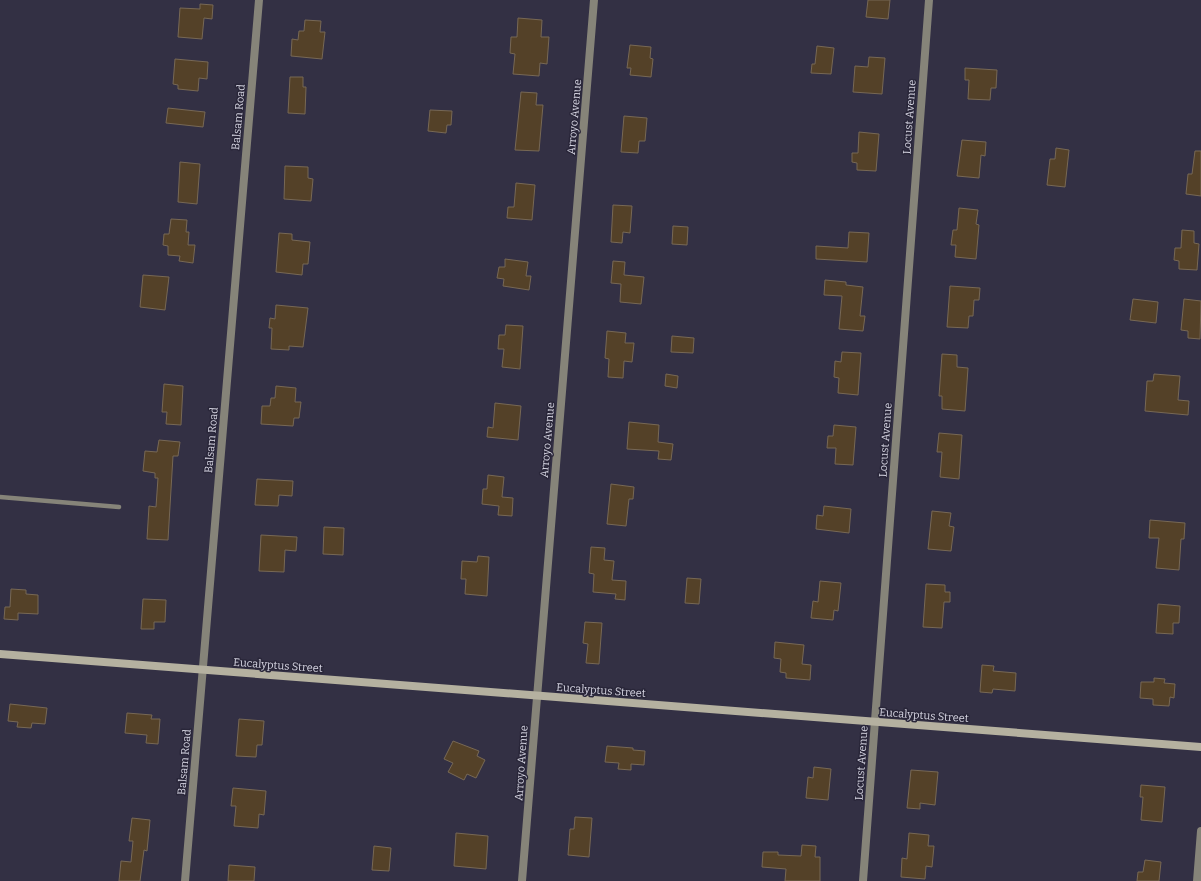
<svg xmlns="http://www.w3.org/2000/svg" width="1201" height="881" viewBox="0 0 1201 881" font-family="Bitter,serif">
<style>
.building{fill:#544128;stroke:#776855}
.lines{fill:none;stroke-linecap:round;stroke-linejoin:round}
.service{stroke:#868479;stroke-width:4.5}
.minor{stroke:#868479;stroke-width:8}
.secondary{stroke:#b5b1a0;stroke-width:8}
.labels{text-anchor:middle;stroke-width:3;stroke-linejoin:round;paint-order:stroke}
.street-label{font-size:11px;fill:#d6d5e2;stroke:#292639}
</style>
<rect width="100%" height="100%" fill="#333044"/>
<path class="building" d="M868,0H890L888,19L866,17Z
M200,4L213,5L212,19L204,18L202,39L178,37L180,8L200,9Z
M518,18L542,20L541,37H549L547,64L540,63L539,76L513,74L515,54L510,53L511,37H517Z
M305,20L321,21L320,32H325L322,59L291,56L292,39L298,40L299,31H304Z
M630,45L651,47L650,58L653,59L651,77L630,75L631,68H627Z
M817,46L834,48L831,74L811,73L812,64H815Z
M869,57L885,58L882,94L853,92L855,66L868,67Z
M175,59L208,62L207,79L199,78L198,91L178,89V85L173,84Z
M965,68L997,70L996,88H991L990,100L968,99L969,80H965Z
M290,77H303V87H306L305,114L288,113Z
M521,92L537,93L536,105H543L539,151L515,150Z
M168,108L205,112L203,127L166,123Z
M430,110L452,111L451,125H447L446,133L428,131Z
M624,116L647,118L645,141H639L638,153L621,152Z
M859,132L879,134L876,171L857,170V163L852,162V153H858Z
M962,140L986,142L985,156L981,155L979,178L957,176Z
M1056,148L1069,150L1065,187L1047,185L1050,159H1055Z
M1195,151H1201V196L1186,194L1188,174H1192Z
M180,162L200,164L197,204L178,202Z
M285,166L308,167V178L313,179L311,201L284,199Z
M516,183L535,185L532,220L507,218L508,207H514Z
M613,205L632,206L630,233L623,232L622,243L611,242Z
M959,208L978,210L976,224L979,225L976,259L955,257L956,245H951L953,230H957Z
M171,219L187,220L186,232H189L188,245H195L193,263L179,261L180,256L168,255V246L163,245L164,234H169Z
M673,226L688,227L687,245L672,244Z
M1182,230L1194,231V243L1199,244L1197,270L1179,269V261L1174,260L1175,248H1181Z
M849,232L869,233L867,262L816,259V246L848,248Z
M279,233L292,234V240L310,242L308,264H303L302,275L276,272Z
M505,259L528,262L526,276H531L529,290L503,286L504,279L497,278L499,267H505Z
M613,261L625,262L624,275L644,277L641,304L620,302L621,284L611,283Z
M143,275L169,277L165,310L140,307Z
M825,280L846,282V285L863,287L860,316H865L863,331L839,329L842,296L824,295Z
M950,286L980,288L979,300H974L973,316H969L968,328L947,327Z
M1133,299L1158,302L1156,323L1130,320Z
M1184,299L1201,301L1200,339L1188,338V331L1181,330Z
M276,305L308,308L303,347L289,346V350L271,349L272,328H269L270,318L275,319Z
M506,325L523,326L520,369L502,367L504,349H498L499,335H505Z
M607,331L626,333L625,343H634L632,362L624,361L623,378L608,377L609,359L605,358Z
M672,336L694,338L693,353L671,352Z
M842,352L861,353L858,395L838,393L839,378L834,377L835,361L841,362Z
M942,354L957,355V367L968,368L965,411L942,409V396H939Z
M666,374L678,376L677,388L665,386Z
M1154,374L1180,376L1178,400L1189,401L1188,415L1145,411L1147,381H1153Z
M164,384L183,386L181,425L166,424L167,412H162Z
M276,386L296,388L295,402H301L299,418H294L293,426L261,424L262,406H270L271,398H275Z
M495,403L521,406L518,440L487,437L488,427L493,428Z
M629,422L659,425L658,442L673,444L671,460L658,459L659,451L627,449Z
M834,425L856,427L853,465L835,464L836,448H827L828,436H833Z
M939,433L962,435L959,479L940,477L942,452H937Z
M159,440L180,442L178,456H173L168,540L147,539L149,506L156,507L158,478H155V473L143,471L145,451L157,452Z
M488,475L504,477L502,497L513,498L512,516L498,515L499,506L482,504L483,489H487Z
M257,479L293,481L292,496L279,495L278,506L255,505Z
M611,484L634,487L633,499H629L626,526L607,524Z
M824,506L851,509L849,533L816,529L817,515L823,516Z
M932,511L951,513L949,526L954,527L951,551L928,549Z
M1150,520L1185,523L1184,539H1181L1179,570L1156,568L1159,538H1149Z
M324,527L344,528L343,555L323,554Z
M261,535L297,537L296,551L285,550L284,572L259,571Z
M591,547L605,548L604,560L614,561L612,580L626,581L625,600L615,599L616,594L593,592L594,574L589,573Z
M478,556L489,557L487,596L465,594L466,579H461L462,561L477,562Z
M687,578L701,579L699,604L685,603Z
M820,581L841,583L838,611L834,610L833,620L811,618L813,601L818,602Z
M926,584L945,585V592H950V602H944L942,628L923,627Z
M11,589L26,590V594L38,595V614L18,613V620L4,619L5,607H10Z
M143,599L166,600L165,622H154V629H141Z
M1158,604L1180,606L1179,623H1173V634L1156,633Z
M585,622L602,623L599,664L586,663L588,644L583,643Z
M775,642L804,645L802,664L811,665L810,680L786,678V673L780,672L781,659L774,658Z
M982,665L994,666L993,671L1016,673L1015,691L993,689L992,693L980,692Z
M1154,678L1165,679L1164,683L1175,684L1174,698L1170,697L1169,706L1153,705V699L1140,698L1141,682H1154Z
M10,704L47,708L45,724L32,723L31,728L17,727L18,722L8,721Z
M127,713L152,715L151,719H160L158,744L146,743L147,735L125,733Z
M239,719L264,721L262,745H257L256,757L236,756Z
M453,741L479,751L477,756L485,760L476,778L467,774L464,780L448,772L453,763L444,759Z
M607,746L633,748V750L645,751L644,765L631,764V770L618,769L619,763L605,762Z
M814,767L831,769L828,800L806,798L808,777L813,778Z
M911,770L938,772L935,805L920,803V809L907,808Z
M1141,785L1165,787L1162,822L1141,820L1143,797H1140Z
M233,788L266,791L264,815L259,814L258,828L234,826L236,806H231Z
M575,817L592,818L589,857L568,855L570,829H574Z
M132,818L150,820L147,851L144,850L140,881H119L121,861L131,862L133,841H129Z
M456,833L488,836L486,869L454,866Z
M909,833L929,835L928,846H934L932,867L926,866L925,879L901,877L902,858L907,859Z
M802,845L816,846L815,857H820V881H785L786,869L762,867L763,852H778V855L801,856Z
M374,846L391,848L389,871L372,870Z
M1145,860L1161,862L1159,881H1137L1138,872H1143Z
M229,865L255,867L254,881H228Z"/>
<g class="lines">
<path class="service" d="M0,497L119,507"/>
<path class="minor" d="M185,881L259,0
M522,881L594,0
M863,881L929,0
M1197,881L1201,831"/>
<path class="secondary" d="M0,654L1201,747"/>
</g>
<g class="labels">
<g class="street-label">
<text transform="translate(238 117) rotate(-85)" y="4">Balsam Road</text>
<text transform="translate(574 117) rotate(-85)" y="4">Arroyo Avenue</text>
<text transform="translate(909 117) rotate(-86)" y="4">Locust Avenue</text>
<text transform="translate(211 440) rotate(-85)" y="4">Balsam Road</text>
<text transform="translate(547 440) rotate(-85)" y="4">Arroyo Avenue</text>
<text transform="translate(885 440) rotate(-86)" y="4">Locust Avenue</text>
<text transform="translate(278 665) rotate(4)" y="4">Eucalyptus Street</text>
<text transform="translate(601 690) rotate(4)" y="4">Eucalyptus Street</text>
<text transform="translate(924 715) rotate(4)" y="4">Eucalyptus Street</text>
<text transform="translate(184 762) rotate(-85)" y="4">Balsam Road</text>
<text transform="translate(521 763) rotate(-86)" y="4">Arroyo Avenue</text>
<text transform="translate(861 763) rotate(-86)" y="4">Locust Avenue</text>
</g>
</g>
</svg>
